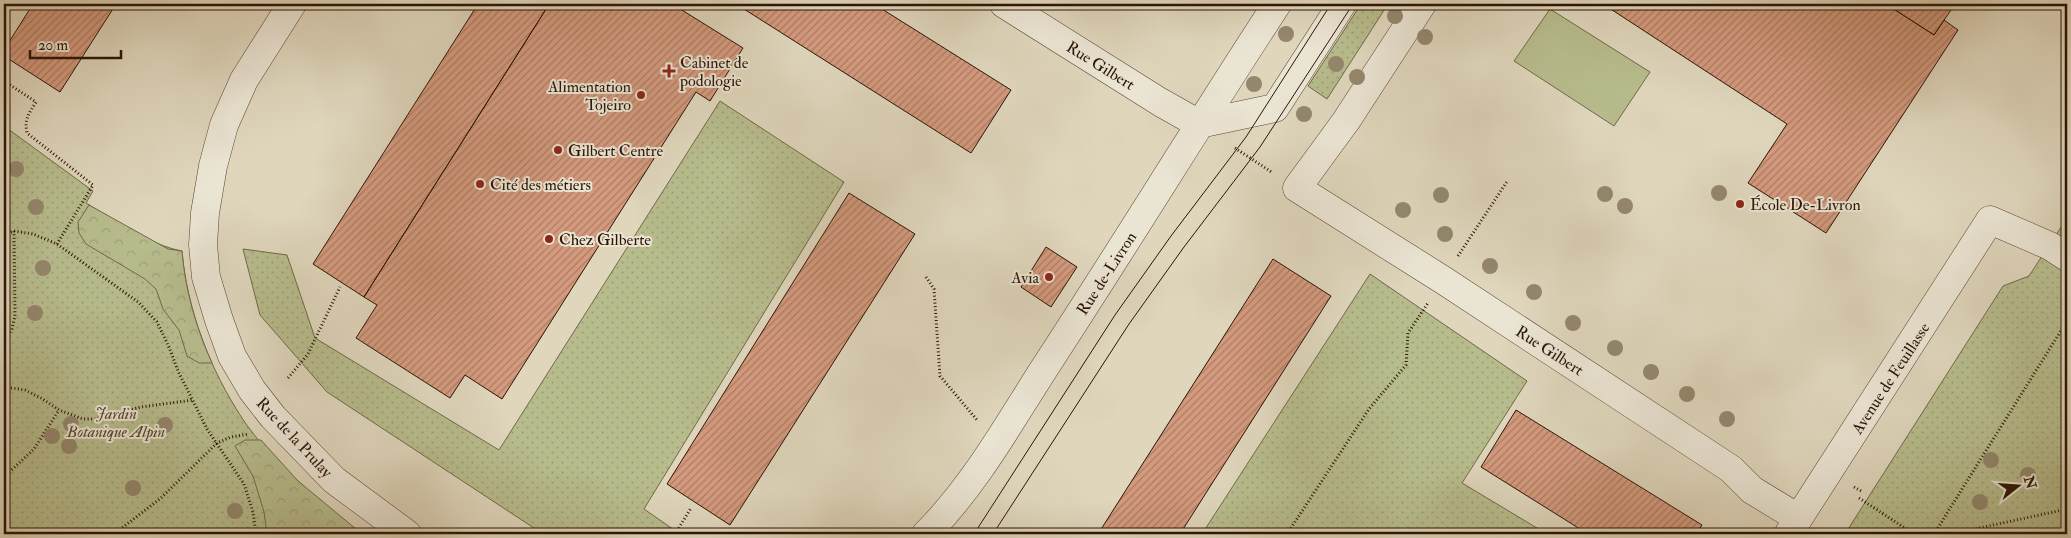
<svg xmlns="http://www.w3.org/2000/svg" width="2071" height="538" viewBox="0 0 2071 538" font-family="'IM FELL Double Pica',serif">
<style>
.green{fill:url(#green-dots);stroke:#726848}
.forest{fill:url(#forest-crowns);stroke:#726848}
.pitch{fill:#b7bc8d;stroke:#726848}
.building{fill:url(#building-hatch);stroke:#2c1404}
.lines{fill:none;stroke-linecap:round;stroke-linejoin:round}
.minor-casing{stroke:#594432;stroke-width:29}
.path{stroke:#2c1404;stroke-width:3;stroke-dasharray:1 2.5;stroke-linecap:butt}
.minor{stroke:#eae4d3;stroke-width:28}
.tram{stroke:#2c1404;stroke-width:1}
.tree{fill:#94876d}
.poi-dot{fill:#8f2418;stroke:#eae4d3;stroke-width:2}
.labels{text-anchor:middle;stroke-width:4;stroke-linejoin:round;paint-order:stroke}
.poi-label{font-size:16px;fill:#2c1404;stroke:#eae4d3;text-anchor:start}
.street-label{font-size:16px;fill:#2c1404;stroke:#eae4d3}
.park-label{font-size:16px;font-style:italic;fill:#56462d;stroke:#eae4d3}
</style>
<defs>
<pattern id="green-dots" width="8" height="8" patternUnits="userSpaceOnUse" patternTransform="scale(1.25)"><rect width="8" height="8" fill="#b7bc8d"/><path d="M2 2h.1M6 6h.1" fill="none" stroke="#9ea178" stroke-width="1.8" stroke-linecap="round"/></pattern>
<pattern id="forest-crowns" width="20" height="18" patternUnits="userSpaceOnUse" patternTransform="scale(1.25)"><rect width="20" height="18" fill="#b7bc8d"/><path d="M2 6a3 3 0 1 1 6 0M12 15a3 3 0 1 1 6 0" fill="none" stroke="#9ea178"/></pattern>
<pattern id="building-hatch" width="6" height="6" patternUnits="userSpaceOnUse" patternTransform="scale(1.25)"><rect width="6" height="6" fill="#d49a7e"/><path d="M-1 1l2-2M0 6l6-6M5 7l2-2" fill="none" stroke="#ac7c65"/></pattern>
</defs>
<rect width="100%" height="100%" fill="#dfd6bc"/>
<filter id="stains"><feTurbulence type="fractalNoise" baseFrequency=".004" numOctaves="4"/><feColorMatrix values="0 0 0 0 .2 0 0 0 0 .09 0 0 0 0 .02 0 0 0 .5 -.17"/></filter>
<radialGradient id="worn" r=".72"><stop offset=".6" stop-color="#630" stop-opacity="0"/><stop offset="1" stop-color="#630" stop-opacity=".3"/></radialGradient>
<path class="green" d="M1361,4H1388L1327,99L1308,86Z
M720,101L844,182L644,509L680,534H547L537,530L327,392L260,315L243,249L287,255L315,338L499,450Z
M4,126L93,191L86,203C114,220 150,245 182,251C187,310 210,369 242,418C271,462 321,502 362,534H4Z
M2067,218V534H1845L2003,286L2029,276Z
M1370,274L1527,381L1462,483L1547,534H1202Z"/>
<path class="forest" d="M89,205L168,249L182,251C185,289 196,328 212,363H199L187,356L179,330L163,309L156,289L145,279L86,244L79,233L78,222Z
M245,440H261L298,481L362,534H267L264,512L253,476L235,446Z"/>
<path class="pitch" d="M1550,9L1650,72L1614,126L1514,61Z"/>
<path class="building" d="M33,4H116L60,92L4,56V50Z
M478,4H544L548,6L364,297L313,264Z
M544,4H679L677,7L743,48L710,101L696,92L502,399L465,375L450,398L356,338L377,305L364,297L548,6Z
M736,4H874L1011,90L971,153Z
M1603,4H1886L1934,35L1944,20L1958,30L1826,233L1748,183L1787,124Z
M1886,4H1955L1934,35Z
M849,193L915,234L730,525L667,484Z
M1046,247L1077,267L1051,307L1021,287Z
M1273,259L1331,296L1180,534H1098Z
M1516,410L1702,525L1696,534H1588L1481,467Z"/>
<g class="lines">
<defs>
<path id="minor" d="M292,4L244,80L224,125L213,166L205,213L203,245L206,277L219,320L232,356L252,390L273,417L334,480L407,534
M1004,4L1160,102L1199,124
M1422,4L1346,121L1297,188L1443,280L1731,469L1752,490L1798,518
M1199,124L1275,108L1342,4
M1789,533L1990,220L2050,246L2067,257
M926,534C976,484 1010,421 1049,361C1126,243 1200,122 1277,4"/>
</defs>
<use href="#minor" class="minor-casing"/>
<path class="path" d="M4,81L36,102C29,113 24,120 27,133L93,185L57,244
M1235,148L1273,173
M4,234L14,231L33,234L57,244L138,302L157,322L169,347L178,371L207,429L244,484L253,512L256,534
M1458,256L1508,180
M926,277L934,289L940,376L977,420
M4,341L12,329L15,316L14,231
M288,378L308,354L340,287
M4,387L25,390L41,398L59,410L83,419H95L141,407L193,400
M4,477L34,449L59,410
M1854,487L1863,492
M1859,498L1914,534
M114,534L161,498L217,443L231,437L249,434
M675,534L691,508
M1287,534L1369,409L1406,365L1408,333L1428,303
M1934,534L2067,321
M1952,534L2067,509"/>
<use href="#minor" class="minor"/>
<path class="tram" d="M974,534L1115,315L1171,236L1246,137L1331,4
M993,534L1129,324L1184,247L1260,147L1353,4"/>
</g>
<g class="tree">
<circle cx="1395" cy="16" r="8"/>
<circle cx="1286" cy="34" r="8"/>
<circle cx="1425" cy="37" r="8"/>
<circle cx="1336" cy="64" r="8"/>
<circle cx="1357" cy="77" r="8"/>
<circle cx="1254" cy="84" r="8"/>
<circle cx="1304" cy="114" r="8"/>
<circle cx="16" cy="169" r="8"/>
<circle cx="1719" cy="193" r="8"/>
<circle cx="1605" cy="194" r="8"/>
<circle cx="1441" cy="195" r="8"/>
<circle cx="1625" cy="206" r="8"/>
<circle cx="36" cy="207" r="8"/>
<circle cx="1403" cy="210" r="8"/>
<circle cx="1445" cy="234" r="8"/>
<circle cx="1490" cy="266" r="8"/>
<circle cx="43" cy="268" r="8"/>
<circle cx="1534" cy="292" r="8"/>
<circle cx="35" cy="313" r="8"/>
<circle cx="1573" cy="323" r="8"/>
<circle cx="1615" cy="348" r="8"/>
<circle cx="1651" cy="372" r="8"/>
<circle cx="1687" cy="394" r="8"/>
<circle cx="1727" cy="419" r="8"/>
<circle cx="71" cy="424" r="8"/>
<circle cx="165" cy="425" r="8"/>
<circle cx="52" cy="436" r="8"/>
<circle cx="69" cy="446" r="8"/>
<circle cx="1991" cy="460" r="8"/>
<circle cx="2028" cy="475" r="8"/>
<circle cx="133" cy="488" r="8"/>
<circle cx="1980" cy="502" r="8"/>
<circle cx="235" cy="511" r="8"/>
</g>
<g class="poi-dot">
<path d="M666.5 63.5h5v5h5v5h-5v5h-5v-5h-5v-5h5z"/>
<circle cx="641" cy="95" r="5"/>
<circle cx="558" cy="150" r="5"/>
<circle cx="480" cy="184" r="5"/>
<circle cx="1740" cy="204" r="5"/>
<circle cx="549" cy="239" r="5"/>
<circle cx="1049" cy="277" r="5"/>
</g>
<g class="labels">
<g class="poi-label">
<text x="680" y="68">Cabinet de<tspan x="680" dy="18">podologie</tspan></text>
<text x="631" y="92" text-anchor="end">Alimentation<tspan x="631" dy="18">Tojeiro</tspan></text>
<text x="568" y="156">Gilbert Centre</text>
<text x="490" y="190">Cité des métiers</text>
<text x="1750" y="210">École De-Livron</text>
<text x="559" y="245">Chez Gilberte</text>
<text x="1039" y="283" text-anchor="end">Avia</text>
</g>
<g class="street-label">
<text transform="translate(1101 65) rotate(32)" y="6">Rue Gilbert</text>
<text transform="translate(1106 273) rotate(-57)" y="6">Rue de-Livron</text>
<text transform="translate(1550 350) rotate(33)" y="6">Rue Gilbert</text>
<text transform="translate(1890 378) rotate(-57)" y="6">Avenue de Feuillasse</text>
<text transform="translate(295 437) rotate(47)" y="6">Rue de la Prulay</text>
</g>
<g class="park-label">
<text x="116" y="419">Jardin<tspan x="116" dy="18">Botanique Alpin</tspan></text>
</g>
</g>
<rect width="2071" height="538" fill="none" stroke="#dfd6bc" stroke-width="20"/>
<rect x="5" y="5" width="2061" height="528" fill="none" stroke="#2c1404" stroke-width="2.5"/>
<rect x="10" y="10" width="2051" height="518" fill="none" stroke="#2c1404"/>
<g transform="translate(2018 486) rotate(73)" stroke="#eae4d3" stroke-width="4" paint-order="stroke">
<path d="M0-4L9 19L0 12L-9 19Z" fill="#2c1404"/>
<text y="-8" font-size="14" font-weight="bold" text-anchor="middle" fill="#2c1404">N</text>
</g>
<path d="M30 50v8h91v-8" fill="none" stroke="#2c1404" stroke-width="2.5"/>
<text x="38" y="50" font-size="15" fill="#2c1404" stroke="#eae4d3" stroke-width="4" paint-order="stroke">20 m</text>
<rect width="100%" height="100%" filter="url(#stains)"/>
<rect width="100%" height="100%" fill="url(#worn)"/>
</svg>
